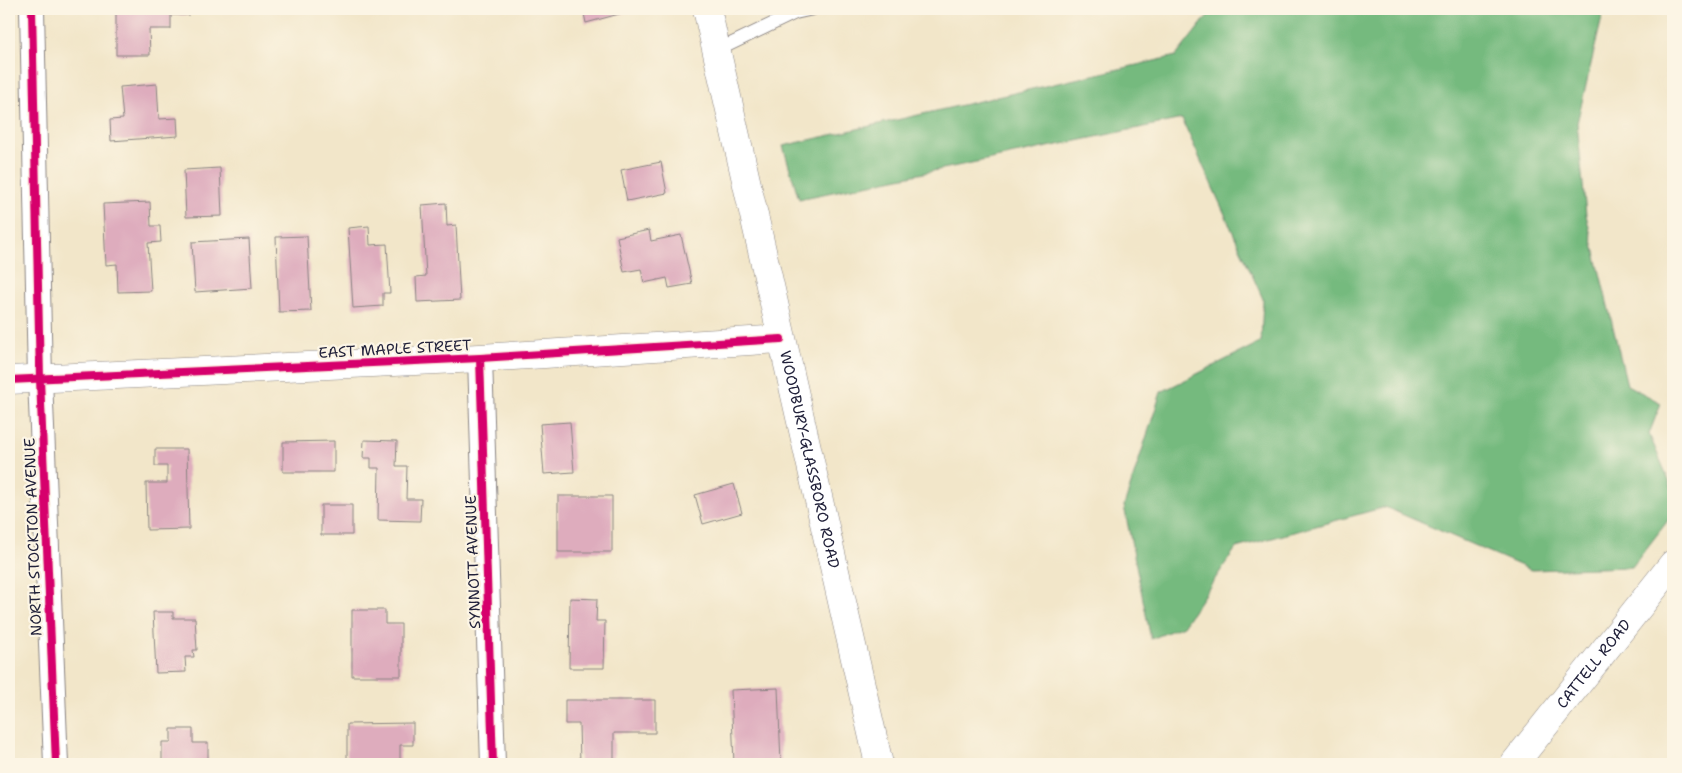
<svg xmlns="http://www.w3.org/2000/svg" width="1682" height="773" viewBox="0 0 1682 773" font-family="'Shantell Sans',sans-serif">
<style>
.forest{fill:#74ba7e;stroke:#4b6e5c}
.building{fill:#deacbd}
.lines{fill:none;stroke-linecap:round;stroke-linejoin:round}
.service-casing{stroke:#8a8482;stroke-width:14}
.minor-casing{stroke:#8a8482;stroke-width:26}
.tertiary-casing{stroke:#8a8482;stroke-width:29}
.primary-casing{stroke:#8a8482;stroke-width:29}
.service{stroke:#fff;stroke-width:12}
.minor{stroke:#fff;stroke-width:24}
.tertiary{stroke:#fff;stroke-width:28}
.primary{stroke:#fff;stroke-width:28}
.cycleway-casing{stroke:#fcf5e5;stroke-width:11}
.cycleway{stroke:#d6006c;stroke-width:8}
.labels{text-anchor:middle;stroke-width:4.5;stroke-linejoin:round;paint-order:stroke}
.street-label{font-size:15px;fill:#22223b;stroke:#fcf5e5}
</style>
<rect width="100%" height="100%" fill="#fcf5e5"/>
<filter id="ink" filterUnits="userSpaceOnUse"><feTurbulence type="fractalNoise" baseFrequency=".02" numOctaves="2"/><feDisplacementMap in="SourceGraphic" scale="10" xChannelSelector="R" yChannelSelector="G"/><feConvolveMatrix kernelMatrix="1 2 1 2 8 2 1 2 1" color-interpolation-filters="sRGB"/></filter>
<filter id="wash" filterUnits="userSpaceOnUse"><feTurbulence type="fractalNoise" baseFrequency=".0096" numOctaves="4" result="noise"/><feDisplacementMap in="SourceGraphic" scale="20" xChannelSelector="R" yChannelSelector="G"/><feGaussianBlur stdDeviation="1.12" result="paint"/><feColorMatrix in="noise" values="0 0 0 0 0 0 0 0 0 0 0 0 0 0 0 0 0 1.4 0 .05"/><feComposite in="paint" operator="in"/></filter>
<g filter="url(#wash)">
<rect width="100%" height="100%" fill="#f2e6c9"/>
<path class="forest" d="M1213,9H1604L1577,123L1586,215L1627,385L1661,403L1649,434L1673,490V514L1632,567L1531,570L1385,507L1236,548L1183,626L1151,639L1124,506L1161,392L1261,342L1263,299L1182,119L799,199L783,146L1176,56Z"/>
<g id="blocks">
<path class="building" d="M116,9H189V15H171V29H149L150,55H116Z
M583,9H629L630,11L586,23Z
M157,84L159,119L177,118L178,136L111,141L110,120L123,119L120,87Z
M661,162L667,193L627,201L621,170Z
M220,168L222,216L186,217L184,170Z
M150,202L151,226H160L161,242L148,243L151,291L118,292L117,264L106,265L103,204Z
M446,203L447,226L456,225L460,300L417,302L416,277L426,276L422,205Z
M369,226L370,245L387,244L390,293H383V306L353,308L348,228Z
M649,230L651,241L681,235L692,284L669,288L667,278L644,283L641,269L624,272L617,237Z
M307,236L311,311L279,312L276,237Z
M249,239L252,288L195,292L192,242Z
M570,422L574,472L544,474L540,424Z
M364,440L397,441L396,466H407L406,499H421L420,521L378,520L379,468H371V458H363Z
M334,441V472H283V442Z
M155,449H187L189,529L147,530L146,483H167V466H155Z
M734,484L742,513L703,524L695,495Z
M558,496H612V552H558Z
M321,505H352V535H321Z
M570,598L597,599L596,621H605L604,668H569Z
M352,610H385V624H401V676H352Z
M153,612H173V618H195L197,650H193L194,657H185L186,672L156,673Z
M778,688L781,764H734L731,690Z
M565,700H655V733H614V764H580L579,724H565Z
M413,723V745H400V764H369V761H347V724Z
M171,729H193V743H208V764H162V742H171Z"/>
</g>
</g>
<g filter="url(#ink)">
<use href="#blocks" fill-opacity="0" stroke="#8a8482" stroke-width="1"/>
<g class="lines">
<defs>
<path id="service" d="M718,50L795,13L813,9"/>
<path id="minor" d="M32,9L40,379L56,764
M480,358L493,764"/>
<g id="tertiary">
<path d="M9,380L480,358L781,339"/>
<path id="s1" d="M1514,764L1673,564"/>
</g>
<g id="primary">
<path id="s2" d="M707,9L879,764"/>
</g>
</defs>
<use href="#service" class="service-casing"/>
<use href="#minor" class="minor-casing"/>
<use href="#tertiary" class="tertiary-casing"/>
<use href="#primary" class="primary-casing"/>
<use href="#service" class="service"/>
<use href="#minor" class="minor"/>
<use href="#tertiary" class="tertiary"/>
<use href="#primary" class="primary"/>
<defs>
<path id="cycleway" d="M32,9L40,379L56,764
M480,358L493,764
M9,380L480,358L781,339"/>
</defs>
<use href="#cycleway" class="cycleway-casing"/>
<use href="#cycleway" class="cycleway"/>
</g>
</g>
<g class="labels">
<g class="street-label">
<text transform="translate(395 349) rotate(-3)" y="5">EAST MAPLE STREET</text>
<text dy="5" stroke="none"><textPath href="#s2" startOffset="462">WOODBURY-GLASSBORO ROAD</textPath></text>
<text transform="translate(33 537) rotate(-92)" y="5">NORTH STOCKTON AVENUE</text>
<text transform="translate(473 562) rotate(-92)" y="5">SYNNOTT AVENUE</text>
<text dy="5" stroke="none"><textPath href="#s1" startOffset="128">CATTELL ROAD</textPath></text>
</g>
</g>
<rect width="1682" height="773" fill="none" stroke="#fcf5e5" stroke-width="30"/>
</svg>
